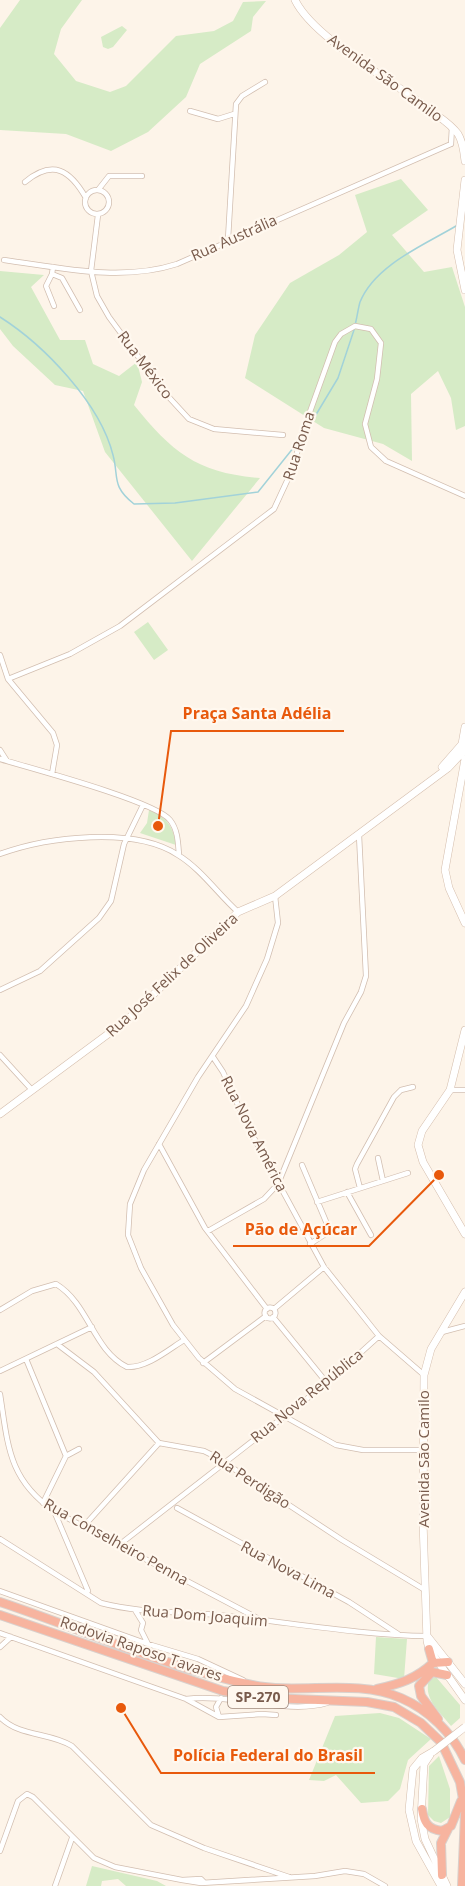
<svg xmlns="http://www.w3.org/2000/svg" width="465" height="1886" viewBox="0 0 465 1886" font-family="'Open Sans',sans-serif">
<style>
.green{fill:#d6ebc6}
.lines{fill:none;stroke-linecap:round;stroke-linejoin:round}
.stream{stroke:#a2d2d9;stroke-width:1.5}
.street-casing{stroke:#d2beb0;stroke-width:6}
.secondary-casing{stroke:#d5bead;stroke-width:8}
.highway-casing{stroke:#d9d1cd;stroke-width:10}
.street{stroke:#fff;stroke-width:4.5}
.secondary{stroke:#fff;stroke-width:7}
.highway{stroke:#f7b49f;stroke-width:8}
.secondary-bridge-casing{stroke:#d5bead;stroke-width:8;stroke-linecap:butt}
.secondary-bridge{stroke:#fff;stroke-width:7}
.labels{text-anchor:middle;stroke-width:4.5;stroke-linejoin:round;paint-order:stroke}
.shield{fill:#fff8ef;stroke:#a0897c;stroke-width:1.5}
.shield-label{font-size:14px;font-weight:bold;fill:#785a4b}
.street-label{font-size:15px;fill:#785a4b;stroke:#fff8ef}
.leader{fill:none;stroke:#e8590c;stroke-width:2}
.callout-dot{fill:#e8590c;stroke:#fff8ef;stroke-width:2}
.callout-label{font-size:16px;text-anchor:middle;font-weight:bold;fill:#e8590c;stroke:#fff8ef;stroke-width:4.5;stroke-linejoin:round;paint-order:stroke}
</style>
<rect width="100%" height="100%" fill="#fdf4e9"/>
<path class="green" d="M20,0H82L61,29L54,54L76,81L110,92L126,86L176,36L214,31L233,21L243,2L266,1L253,17L251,31L200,64L186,97L148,132L111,151L66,134L0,130V28Z
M122,26L127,30L113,47L108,49L103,47L101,37Z
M401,179L428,210L392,235L424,272L452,267L465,307V426L456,430L451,398L438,371L411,394L412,461L383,444L324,428L245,378L255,335L290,283L339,255L367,232L355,195Z
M0,271L44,275L31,287L60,340H85L93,364L119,376L137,362L142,382L134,405C173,453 197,473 260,478L192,561L105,452L83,391L55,385L13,346L0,329Z
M148,622L168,650L154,660L134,632Z
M149,810C167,818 173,825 176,845L140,833L147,823Z
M376,1637L407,1639L404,1679L374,1674Z
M436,1677L460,1705V1718L451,1726C440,1712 423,1699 429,1680Z
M380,1713L399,1718L431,1739L408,1760L400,1789L388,1801L361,1803L336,1775L324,1781L309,1780L335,1716Z
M439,1756L450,1789V1817L441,1823L434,1821L428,1815L429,1766Z
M92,1866L157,1881L166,1886H126L118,1879L102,1881L101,1886H86Z"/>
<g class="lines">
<path class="stream" d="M0,317C44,345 100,403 113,455C119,477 111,486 134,504L175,503L258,492L298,442
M355,325C357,318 358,309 360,302C375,265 424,245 456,226
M305,433L338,378L354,330"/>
<defs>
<path id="street" d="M190,111L218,119L234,114
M451,144L452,127
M25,182C53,159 70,170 86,198
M85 202a12 12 0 1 1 24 0a12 12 0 1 1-24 0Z
M98,190L109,176H142
M98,215L91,271L97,296L109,317L165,393L189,419L214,429L283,435
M228,239L236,104L242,96L265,82
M4,260C62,268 121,282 177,264L451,144
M53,267L52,274L62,278L80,310
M52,274L46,286L54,306
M0,655L8,679L53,733L57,745L52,774
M8,679L70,654L120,626L274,509L293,468L302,434L335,342L341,334L355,326L371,329L381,343L377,379L365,424L371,447L386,461L465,496
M0,750L7,761
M0,759C30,768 155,801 170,820C178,830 178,843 179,855
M0,854C47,837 134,826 178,855C201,869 218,894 238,912
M275,896L278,923L267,959L246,1006L198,1077L144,1170L130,1204L128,1235L141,1268L173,1325L199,1358L235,1389L336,1445L363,1450H423
M0,990L40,971L99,918L111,901L124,844L143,805
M0,1055L32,1090
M213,1057L223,1072L248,1127L324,1267L379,1336L424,1375
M450,1090H465
M159,1144L205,1228L267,1309
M378,1158L383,1181
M302,1165L330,1231L310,1244
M360,1188L355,1169L357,1164L394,1097L401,1090L413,1087
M347,1192L371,1235
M317,1202L408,1173
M208,1231L264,1199L278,1184L344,1023L361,992L366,976L359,835
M264.5 1313a5.5 5.5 0 1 1 11 0a5.5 5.5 0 1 1-11 0Z
M274,1309L324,1267
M0,1310L32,1291L56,1284C89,1304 93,1350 127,1367C147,1368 168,1350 184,1340
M273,1317L327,1383
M442,1332L465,1326
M57,1344L94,1372L159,1443L204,1451L216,1457L342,1540L425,1590
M26,1359L66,1456L43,1503
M203,1363L266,1316
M0,1371L92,1327
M0,1394C8,1445 8,1479 54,1511L261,1620
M66,1456L79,1449
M177,1508L349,1602L398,1634
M54,1511L88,1591
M84,1526L159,1443
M0,1539L101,1603C143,1614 185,1611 228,1616C294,1623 361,1635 428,1636
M119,1545L327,1383L379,1336
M0,1591L148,1644L198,1659L243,1680
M135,1610L143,1623L141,1630L148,1644
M0,1633L186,1699C229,1693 287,1715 327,1703
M0,1647L11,1637
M186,1699L219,1717L262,1714L276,1715
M0,1717C19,1737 50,1732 72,1746L151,1825L204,1848L289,1877
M219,1717L216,1707L221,1698
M0,1851L18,1801L27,1794L33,1797L94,1858L115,1867L182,1880
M204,1882L201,1879L182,1880L201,1883L315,1876L345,1871L364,1874L385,1886
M55,1886L72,1838"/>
<path id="secondary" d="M295,0C314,39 394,81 430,110C439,117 451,124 458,134C463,142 464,152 465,161
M465,180L457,250L465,290
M465,759L445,870L449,888L465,923
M442,767L462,744L465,727
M465,1030L450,1090L422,1131L418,1145L423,1162L465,1234
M0,1114L127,1020L238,912L275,896L448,768L465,750
M465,1292L431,1349L424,1375L423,1521L427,1641L429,1649L465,1700
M428,1637L465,1684
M434,1751L422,1758L413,1769L409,1810L416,1841L441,1886
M430,1755L424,1764L421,1819L425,1839L447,1886"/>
<path id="highway" d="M0,1602C82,1629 167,1668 252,1685C300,1695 355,1678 401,1698C429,1710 452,1733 465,1760
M0,1615L223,1691L270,1698L367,1702L394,1707L421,1723L441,1742L460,1782L465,1811
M433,1663L448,1662
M377,1689C399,1684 416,1679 433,1663L429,1649
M438,1719L421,1696L419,1686L432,1672L447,1675
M422,1809C424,1822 427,1829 442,1831L451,1826L461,1801
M442,1875L441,1843L448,1829
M462,1886L465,1814"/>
</defs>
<use href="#street" class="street-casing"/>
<use href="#secondary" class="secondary-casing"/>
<use href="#highway" class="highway-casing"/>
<use href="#street" class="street"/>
<use href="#secondary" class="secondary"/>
<use href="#highway" class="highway"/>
<defs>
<path id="secondary-bridge" d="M434,1751L465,1727"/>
</defs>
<use href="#secondary-bridge" class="secondary-bridge-casing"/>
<use href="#secondary-bridge" class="secondary-bridge"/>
</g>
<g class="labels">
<rect class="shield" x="228" y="1686" width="60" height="22" rx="4.5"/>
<g class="shield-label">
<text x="258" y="1702">SP-270</text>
</g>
<g class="street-label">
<text transform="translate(385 78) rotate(36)" y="5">Avenida São Camilo</text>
<text transform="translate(234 238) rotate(-24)" y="5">Rua Austrália</text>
<text transform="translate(145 365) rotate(53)" y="5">Rua México</text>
<text transform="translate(299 446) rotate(-72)" y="5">Rua Roma</text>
<text transform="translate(172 975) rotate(-43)" y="5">Rua José Felix de Oliveira</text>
<text transform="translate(254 1134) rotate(63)" y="5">Rua Nova América</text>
<text transform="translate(307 1396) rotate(-39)" y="5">Rua Nova República</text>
<text transform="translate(424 1459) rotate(-90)" y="5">Avenida São Camilo</text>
<text transform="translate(250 1480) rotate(33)" y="5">Rua Perdigão</text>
<text transform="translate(116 1542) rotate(29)" y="5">Rua Conselheiro Penna</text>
<text transform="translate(288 1570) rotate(28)" y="5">Rua Nova Lima</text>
<text transform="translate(205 1616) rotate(5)" y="5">Rua Dom Joaquim</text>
<text transform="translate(141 1649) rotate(19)" y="5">Rodovia Raposo Tavares</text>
</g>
</g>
<path class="leader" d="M158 826L171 731H344M439 1175L369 1246H233M121 1708L161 1773H375"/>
<g class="callout-dot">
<circle cx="158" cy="826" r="6"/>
<circle cx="439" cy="1175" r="6"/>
<circle cx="121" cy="1708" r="6"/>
</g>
<g class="callout-label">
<text x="257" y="719">Praça Santa Adélia</text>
<text x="301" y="1235">Pão de Açúcar</text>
<text x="268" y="1761">Polícia Federal do Brasil</text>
</g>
</svg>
